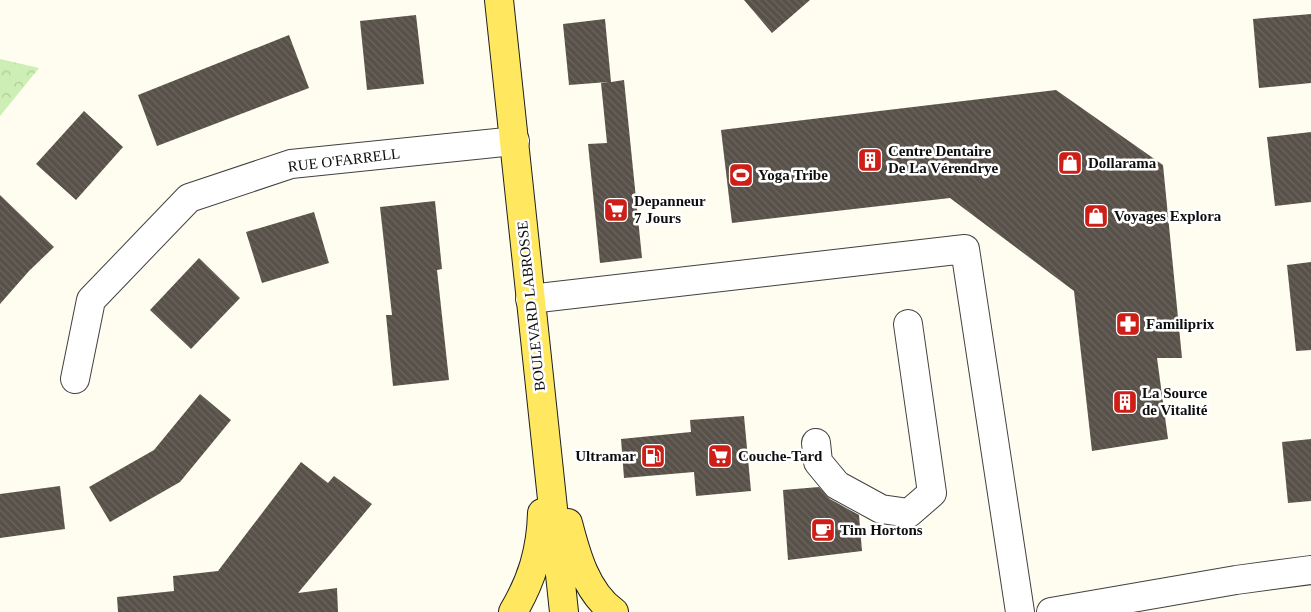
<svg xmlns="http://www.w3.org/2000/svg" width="1311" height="612" viewBox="0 0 1311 612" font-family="'Times New Roman',serif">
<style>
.park{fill:url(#park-crowns)}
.building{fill:url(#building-back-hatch)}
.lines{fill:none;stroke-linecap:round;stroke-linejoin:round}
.minor-casing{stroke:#414141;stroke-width:30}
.major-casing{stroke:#1f1f1f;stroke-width:30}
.minor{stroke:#fff;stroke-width:28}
.major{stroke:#ffe760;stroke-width:28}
.labels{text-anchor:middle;stroke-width:5;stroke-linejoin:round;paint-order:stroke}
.poi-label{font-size:15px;font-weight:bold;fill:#0e0e0e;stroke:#fff;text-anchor:start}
.street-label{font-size:15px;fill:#0e0e0e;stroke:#fff}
</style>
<defs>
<pattern id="park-crowns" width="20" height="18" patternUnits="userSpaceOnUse" patternTransform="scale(1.25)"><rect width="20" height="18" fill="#cdeeb5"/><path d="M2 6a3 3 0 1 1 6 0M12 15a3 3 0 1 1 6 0" fill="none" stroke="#afcb9a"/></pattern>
<pattern id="building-back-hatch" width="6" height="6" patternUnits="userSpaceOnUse" patternTransform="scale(1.25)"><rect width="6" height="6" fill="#585149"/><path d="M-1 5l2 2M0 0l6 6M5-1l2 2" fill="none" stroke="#6b655f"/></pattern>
</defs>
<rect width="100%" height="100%" fill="#fffdf0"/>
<path class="park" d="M0,59L39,68L0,116Z"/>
<path class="building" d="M744,0H810L772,33Z
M1311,14V83L1259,88L1253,19Z
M416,15L424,84L367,90L360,21Z
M605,19L611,82L624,80L642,258L600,263L588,144L607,143L601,83L608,82L569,85L563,24Z
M289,35L309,88L157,146L138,95Z
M1056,90L1163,165L1182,358H1157L1168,439L1092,451L1074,291L950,198L732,223L721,130Z
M84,111L123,147L76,200L36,164Z
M1311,132V202L1275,206L1267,137Z
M0,195L54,247L29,271L0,304Z
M435,201L442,269L437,270L449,380L393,386L386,315H392L380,207Z
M314,212L329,263L262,283L246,232Z
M199,258L240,298L191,349L150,310Z
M1311,262V350L1296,351L1287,265Z
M200,394L231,420L180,482L110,522L89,487L154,450Z
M744,416L751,491L696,496L694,472L624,478L621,439L691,432L690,420Z
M1311,439V501L1288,503L1282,442Z
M301,462L328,483L334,476L372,504L298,593L337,588L338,612H118L117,597L174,591L173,576L218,571Z
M60,486L65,529L0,538V494Z
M819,487L830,499L859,515L862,551L788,560L783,490Z"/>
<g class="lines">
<defs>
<path id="minor" d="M530,299L965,249L1020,612
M75,379L91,300L189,198L291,164L515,141
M816,443L818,462L837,485L881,509L909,513L932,493L908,324
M1051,612L1236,580L1311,570"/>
<path id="major" d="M499,0L564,612
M568,523C576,554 586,592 614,612
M513,612C532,580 541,550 542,513"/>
</defs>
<use href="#minor" class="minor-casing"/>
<use href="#major" class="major-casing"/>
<use href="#minor" class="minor"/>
<use href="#major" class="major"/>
</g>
<defs>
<symbol id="building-square" viewBox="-11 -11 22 22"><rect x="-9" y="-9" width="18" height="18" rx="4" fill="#cd1f17" stroke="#fff"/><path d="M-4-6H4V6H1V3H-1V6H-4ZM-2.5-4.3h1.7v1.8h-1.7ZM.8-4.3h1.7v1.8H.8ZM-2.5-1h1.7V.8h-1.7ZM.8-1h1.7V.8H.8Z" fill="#fff"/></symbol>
<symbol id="shop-square" viewBox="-11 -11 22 22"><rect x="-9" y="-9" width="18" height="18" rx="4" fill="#cd1f17" stroke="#fff"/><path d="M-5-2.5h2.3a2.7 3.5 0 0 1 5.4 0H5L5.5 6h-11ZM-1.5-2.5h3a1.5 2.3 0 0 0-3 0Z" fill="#fff"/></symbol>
<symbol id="stadium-square" viewBox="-11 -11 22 22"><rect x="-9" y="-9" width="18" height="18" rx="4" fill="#cd1f17" stroke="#fff"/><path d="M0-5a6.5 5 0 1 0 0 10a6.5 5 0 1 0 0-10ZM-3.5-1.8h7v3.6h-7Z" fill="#fff"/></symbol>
<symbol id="supermarket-square" viewBox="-11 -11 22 22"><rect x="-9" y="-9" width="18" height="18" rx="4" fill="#cd1f17" stroke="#fff"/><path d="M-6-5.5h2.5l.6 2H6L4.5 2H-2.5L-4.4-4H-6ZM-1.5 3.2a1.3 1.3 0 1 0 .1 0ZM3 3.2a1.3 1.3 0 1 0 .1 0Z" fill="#fff"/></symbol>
<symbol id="pharmacy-square" viewBox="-11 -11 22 22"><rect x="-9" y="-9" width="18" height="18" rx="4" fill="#cd1f17" stroke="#fff"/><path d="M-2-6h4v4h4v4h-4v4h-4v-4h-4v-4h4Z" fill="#fff"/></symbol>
<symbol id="fuel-square" viewBox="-11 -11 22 22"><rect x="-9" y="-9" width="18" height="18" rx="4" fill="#cd1f17" stroke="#fff"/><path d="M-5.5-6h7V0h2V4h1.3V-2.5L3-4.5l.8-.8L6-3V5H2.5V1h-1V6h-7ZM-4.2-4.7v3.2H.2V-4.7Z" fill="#fff"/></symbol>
<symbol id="cafe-square" viewBox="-11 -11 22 22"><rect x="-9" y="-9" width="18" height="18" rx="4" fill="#cd1f17" stroke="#fff"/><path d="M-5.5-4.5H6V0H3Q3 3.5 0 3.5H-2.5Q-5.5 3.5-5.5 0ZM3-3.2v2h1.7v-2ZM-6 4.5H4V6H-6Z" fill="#fff"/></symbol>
</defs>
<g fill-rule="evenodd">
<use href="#building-square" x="856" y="146" width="28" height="28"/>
<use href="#shop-square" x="1056" y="149" width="28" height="28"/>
<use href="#stadium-square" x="727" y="161" width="28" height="28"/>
<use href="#supermarket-square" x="602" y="196" width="28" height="28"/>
<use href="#shop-square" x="1082" y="202" width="28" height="28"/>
<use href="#pharmacy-square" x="1114" y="310" width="28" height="28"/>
<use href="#building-square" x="1111" y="388" width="28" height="28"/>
<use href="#fuel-square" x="639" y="442" width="28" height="28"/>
<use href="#supermarket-square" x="706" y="442" width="28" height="28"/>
<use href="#cafe-square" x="809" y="516" width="28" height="28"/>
</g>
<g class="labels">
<g class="poi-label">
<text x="888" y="156">Centre Dentaire<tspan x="888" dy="17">De La Vérendrye</tspan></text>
<text x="1088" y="168">Dollarama</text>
<text x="758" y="180">Yoga Tribe</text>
<text x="634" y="206">Depanneur<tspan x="634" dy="17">7 Jours</tspan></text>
<text x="1114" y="221">Voyages Explora</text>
<text x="1146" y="329">Familiprix</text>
<text x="1142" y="398">La Source<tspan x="1142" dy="17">de Vitalité</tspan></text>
<text x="636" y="461" text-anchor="end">Ultramar</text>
<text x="738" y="461">Couche-Tard</text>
<text x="840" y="535">Tim Hortons</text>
</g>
<g class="street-label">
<text transform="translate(344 160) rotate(-7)" y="5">RUE O'FARRELL</text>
<text transform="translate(531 306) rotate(-96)" y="5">BOULEVARD LABROSSE</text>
</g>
</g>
</svg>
